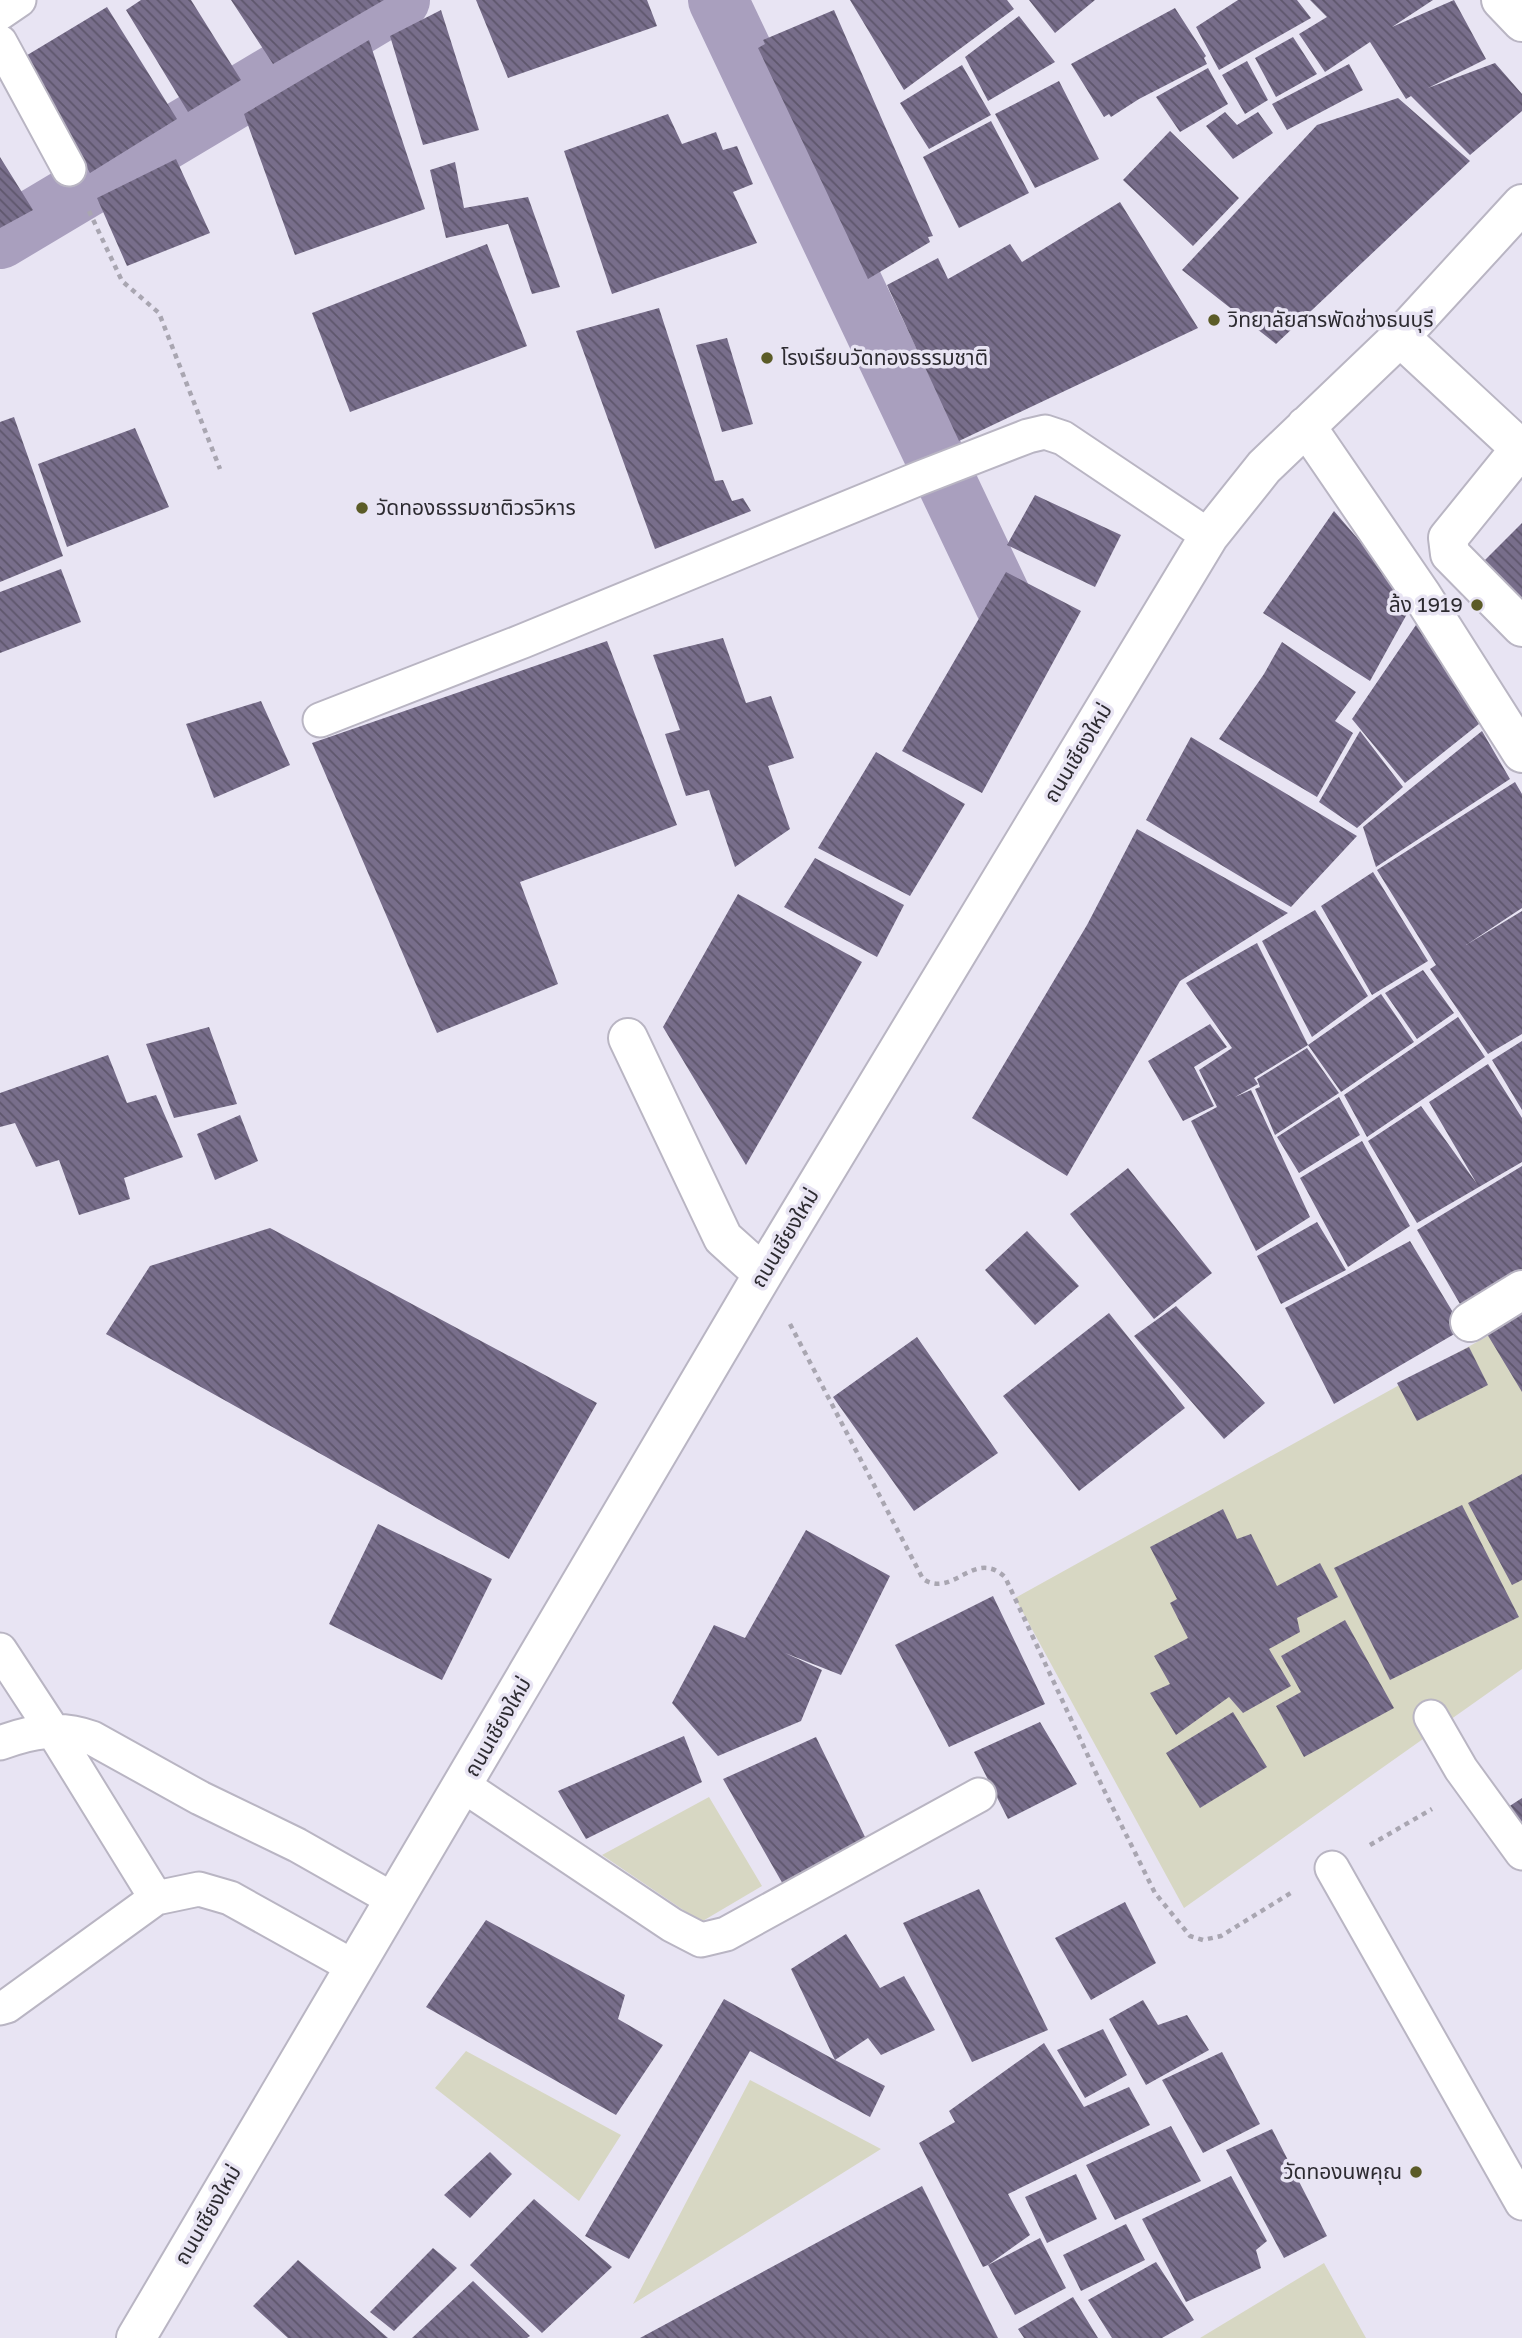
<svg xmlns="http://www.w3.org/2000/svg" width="1522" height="2338" viewBox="0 0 1522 2338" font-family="'Golos Text','Noto Sans Thai',sans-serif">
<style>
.grass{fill:#d7d7c3}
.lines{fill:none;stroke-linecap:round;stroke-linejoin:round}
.canal{stroke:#a99fbe;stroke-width:60}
.building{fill:url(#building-back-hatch)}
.lane-casing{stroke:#b9b5c3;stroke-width:37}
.street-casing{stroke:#b9b5c3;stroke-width:42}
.path{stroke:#a9a6b1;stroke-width:4.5;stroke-dasharray:5 5;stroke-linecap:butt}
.lane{stroke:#fff;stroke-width:33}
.street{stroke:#fff;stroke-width:38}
.poi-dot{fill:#5b5b27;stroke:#e8e4f3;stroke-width:2.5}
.labels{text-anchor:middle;stroke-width:7;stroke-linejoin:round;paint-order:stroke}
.poi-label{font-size:21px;fill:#2d2b31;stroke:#e8e4f3;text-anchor:start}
.street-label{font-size:21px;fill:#2d2b31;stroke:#e8e4f3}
</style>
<defs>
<pattern id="building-back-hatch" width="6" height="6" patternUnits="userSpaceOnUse" patternTransform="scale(1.75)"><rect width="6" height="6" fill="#786e8b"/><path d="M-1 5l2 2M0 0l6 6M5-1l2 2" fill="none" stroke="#5e566c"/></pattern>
</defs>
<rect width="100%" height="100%" fill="#e8e4f3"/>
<path class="grass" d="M1522,1317V1669L1184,1908L1015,1598Z
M709,1797L762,1886L701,1922L602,1855Z
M466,2051L621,2135L579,2201L435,2088Z
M750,2080L881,2149L633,2304Z
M1324,2263L1366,2338H1200Z"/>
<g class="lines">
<path class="canal" d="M718,0L1005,605
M0,239L400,0"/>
</g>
<path class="building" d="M141,0H191L241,80L188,112L126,10Z
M231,0H384L273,64Z
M476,0H647L657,26L508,78Z
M850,0H1007L1014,9L904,90Z
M1029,0H1095L1055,33Z
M1238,0H1297L1311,18L1219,70L1196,27Z
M1310,0H1433L1392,27L1454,0L1486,59L1428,88L1495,63L1522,94V111L1470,155L1411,96L1406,99L1370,42L1325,72L1299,34L1327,17Z
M107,7L177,119L90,173L24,57Z
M1175,8L1206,56L1204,58L1207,64L1139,99L1111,117L1109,114L1104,117L1071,64Z
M441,10L479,130L423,145L390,36Z
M834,10L933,236L928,237L930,242L868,279L758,48L765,44L763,40Z
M1019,16L1055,62L988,101L965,57Z
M1293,37L1317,74L1276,97L1255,58Z
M369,40L425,209L295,255L244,114Z
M1247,61L1268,100L1245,114L1222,75Z
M1349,64L1363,90L1287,130L1272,104Z
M962,65L991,115L929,149L900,103Z
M1208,68L1228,104L1180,132L1156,97Z
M1059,81L1099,159L1035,188L995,114Z
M1398,98L1470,161L1276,344L1182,270L1317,125Z
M1225,112L1237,125L1258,112L1273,133L1233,159L1206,126Z
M668,114L682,144L716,132L723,150L737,146L753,184L733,192L757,243L612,294L564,151Z
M991,121L1029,193L959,228L923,157Z
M1170,131L1239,198L1193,246L1123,180Z
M0,157L33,210L0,228Z
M176,159L210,233L127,266L97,198Z
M455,162L464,208L528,197L560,287L532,294L508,224L446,238L430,170Z
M1120,202L1198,328L959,441L887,285L938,258L948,279L1010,244L1022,262Z
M487,244L527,346L350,412L312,313Z
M659,308L715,481L723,480L732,501L743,498L751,511L655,549L576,331Z
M727,338L753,424L722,432L696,345Z
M14,417L63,556L0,582V422Z
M135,428L169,507L67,547L38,464Z
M1035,495L1121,535L1095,587L1007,545Z
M1334,511L1413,603L1370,681L1263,613Z
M1522,523V602L1482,563Z
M61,569L81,622L0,653V592Z
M1006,572L1081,611L982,793L902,751Z
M1418,622L1484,720L1405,783L1352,719Z
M723,638L746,703L771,696L794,758L768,766L790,829L735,867L709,790L686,796L665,734L680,730L653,655Z
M607,641L677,825L520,882L558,984L437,1033L312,743Z
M1282,642L1356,692L1335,721L1353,733L1317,797L1219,739L1264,674Z
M261,701L290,765L214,798L186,724Z
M1360,731L1403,787L1357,828L1319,802Z
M1482,731L1510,779L1376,867L1363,827Z
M1191,737L1357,836L1291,907L1146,820Z
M876,752L965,804L910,896L818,848Z
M1515,782L1522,794V908L1466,945L1522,911V1034L1488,1054L1430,969L1436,965L1377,870Z
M1137,829L1288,913L1180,981L1067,1176L972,1118L1087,925Z
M815,858L904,905L877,957L784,907Z
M1373,872L1428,961L1372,995L1321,906Z
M738,894L862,962L746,1165L663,1027Z
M1315,910L1368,996L1312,1037L1262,941Z
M1257,943L1308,1045L1254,1078L1258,1084L1235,1097L1251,1090L1310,1217L1256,1251L1191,1121L1217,1107L1199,1070L1232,1048L1186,983Z
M1423,970L1454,1013L1417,1039L1385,993Z
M1381,994L1414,1042L1341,1092L1308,1045Z
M1458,1017L1485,1057L1367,1137L1344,1095Z
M1210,1024L1227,1047L1194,1067L1214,1106L1183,1121L1148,1061Z
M209,1027L237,1104L174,1118L146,1044Z
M1522,1041V1110L1492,1060Z
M1307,1048L1339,1093L1275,1135L1255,1089L1260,1087L1257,1079Z
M108,1055L127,1103L156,1095L183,1157L124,1178L130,1199L79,1215L59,1160L36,1167L15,1123L0,1127V1093Z
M1488,1064L1522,1118V1162L1417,1223L1368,1141L1421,1106L1477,1184L1429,1102Z
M1339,1097L1360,1135L1299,1173L1277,1137Z
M240,1115L258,1161L215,1180L197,1134Z
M1362,1141L1410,1226L1348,1267L1300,1178Z
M1522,1166V1282L1467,1316L1417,1230Z
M1128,1168L1212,1273L1154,1319L1070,1214Z
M1317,1222L1346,1270L1281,1304L1257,1256Z
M270,1228L597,1403L509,1559L106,1334L150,1266Z
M1027,1231L1079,1286L1035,1325L985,1270Z
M1410,1241L1463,1329L1334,1404L1285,1308Z
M1176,1306L1265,1403L1224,1439L1134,1336Z
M1522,1310V1392L1487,1334Z
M1109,1313L1185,1408L1079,1491L1003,1396Z
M917,1337L998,1453L914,1511L833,1397Z
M1469,1347L1488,1385L1417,1421L1397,1383Z
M1522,1474V1580L1512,1585L1468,1503Z
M1462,1505L1519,1617L1390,1680L1334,1568Z
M1223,1509L1237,1539L1251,1534L1277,1586L1320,1563L1338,1597L1297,1618L1300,1632L1269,1649L1291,1686L1243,1713L1229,1697L1176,1735L1150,1693L1170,1684L1154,1656L1188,1638L1170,1603L1177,1599L1150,1547Z
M378,1524L492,1579L442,1680L329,1624Z
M806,1530L890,1576L841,1675L785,1653L822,1670L801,1721L718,1756L672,1703L714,1625L745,1638Z
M993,1596L1045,1704L949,1747L895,1645Z
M1345,1620L1394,1708L1304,1757L1276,1706L1301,1692L1281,1656Z
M1233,1712L1267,1767L1200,1808L1166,1753Z
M1040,1722L1077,1784L1008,1819L974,1752Z
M684,1736L702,1782L586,1839L558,1791Z
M816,1737L867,1841L784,1886L723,1779Z
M1522,1798V1838L1502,1811Z
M979,1889L1048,2030L972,2062L903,1923Z
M1125,1902L1156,1963L1091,2000L1055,1938Z
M486,1920L625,1995L618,2019L663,2045L616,2115L426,2007Z
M846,1934L880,1988L904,1976L935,2030L881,2055L868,2038L835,2060L885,2086L870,2117L750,2051L629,2259L585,2236L724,1999L835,2060L791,1969Z
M1143,2000L1158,2025L1187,2015L1209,2050L1146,2085L1109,2019Z
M1103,2029L1127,2075L1085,2098L1057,2050Z
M1044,2043L1084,2107L1129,2087L1150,2125L1008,2194L1030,2235L988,2265L1040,2238L1066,2288L1015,2315L988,2265L983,2267L919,2143L955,2122L949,2111Z
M1222,2052L1260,2124L1203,2153L1162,2080Z
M1171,2126L1201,2181L1115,2220L1086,2165Z
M1272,2129L1327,2236L1284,2258L1226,2150Z
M490,2152L512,2174L470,2218L444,2195Z
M1076,2174L1097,2219L1047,2243L1025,2197Z
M1231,2176L1267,2241L1256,2250L1261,2268L1186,2302L1142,2219Z
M922,2186L998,2338H640Z
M534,2199L612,2267L542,2333L470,2265Z
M1126,2224L1145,2260L1081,2291L1063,2255Z
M433,2248L457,2268L394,2331L370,2312Z
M298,2260L388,2338H288L253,2306Z
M1156,2262L1194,2320L1162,2338H1112L1088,2300Z
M473,2281L530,2336L527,2338H412Z
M1073,2297L1098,2338H1024L1018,2329Z"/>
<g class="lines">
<defs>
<path id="lane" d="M0,13L19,0
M0,42L69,169
M320,720L523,641L920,478L1028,436L1045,432L1063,438L1209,536
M0,1650L53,1731L156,1898
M1431,1717L1461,1769L1522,1853
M0,1743C32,1731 60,1726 92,1738L200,1798L297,1845L394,1900
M460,1791L470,1790L672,1925L701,1940L726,1934L979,1795
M1332,1868L1522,2203
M0,2008L7,2006L156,1898L199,1889L230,1898L354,1967"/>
<path id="street" d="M1501,0L1522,22
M1400,337L1522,450
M1306,426L1421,594L1522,753
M1520,449L1448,538L1450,554L1522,627
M628,1038L723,1238L763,1274
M1470,1322L1522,1290
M136,2338L763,1274L1209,536L1264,467L1400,337L1522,204"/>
</defs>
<use href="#lane" class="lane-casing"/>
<use href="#street" class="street-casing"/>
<path class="path" d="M89,211L122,281L159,313L220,469
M790,1324L923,1579C953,1599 974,1548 1005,1577L1102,1786L1155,1893L1190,1936L1203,1940L1221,1936L1294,1891
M1370,1845L1432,1809"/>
<use href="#lane" class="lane"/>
<use href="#street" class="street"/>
</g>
<g class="poi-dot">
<circle cx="1214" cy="320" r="7"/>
<circle cx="767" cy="358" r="7"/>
<circle cx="362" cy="508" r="7"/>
<circle cx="1477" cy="605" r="7"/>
<circle cx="1416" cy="2172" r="7"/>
</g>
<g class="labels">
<g class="poi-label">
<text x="1228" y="327">วิทยาลัยสารพัดช่างธนบุรี</text>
<text x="781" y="365">โรงเรียนวัดทองธรรมชาติ</text>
<text x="376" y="515">วัดทองธรรมชาติวรวิหาร</text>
<text x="1463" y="612" text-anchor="end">ล้ง 1919</text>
<text x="1402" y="2179" text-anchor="end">วัดทองนพคุณ</text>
</g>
<g class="street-label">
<text transform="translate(1078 753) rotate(-59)" y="7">ถนนเชียงใหม่</text>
<text transform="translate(785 1238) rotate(-59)" y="7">ถนนเชียงใหม่</text>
<text transform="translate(498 1727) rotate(-60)" y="7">ถนนเชียงใหม่</text>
<text transform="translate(208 2215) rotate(-60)" y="7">ถนนเชียงใหม่</text>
</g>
</g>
</svg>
